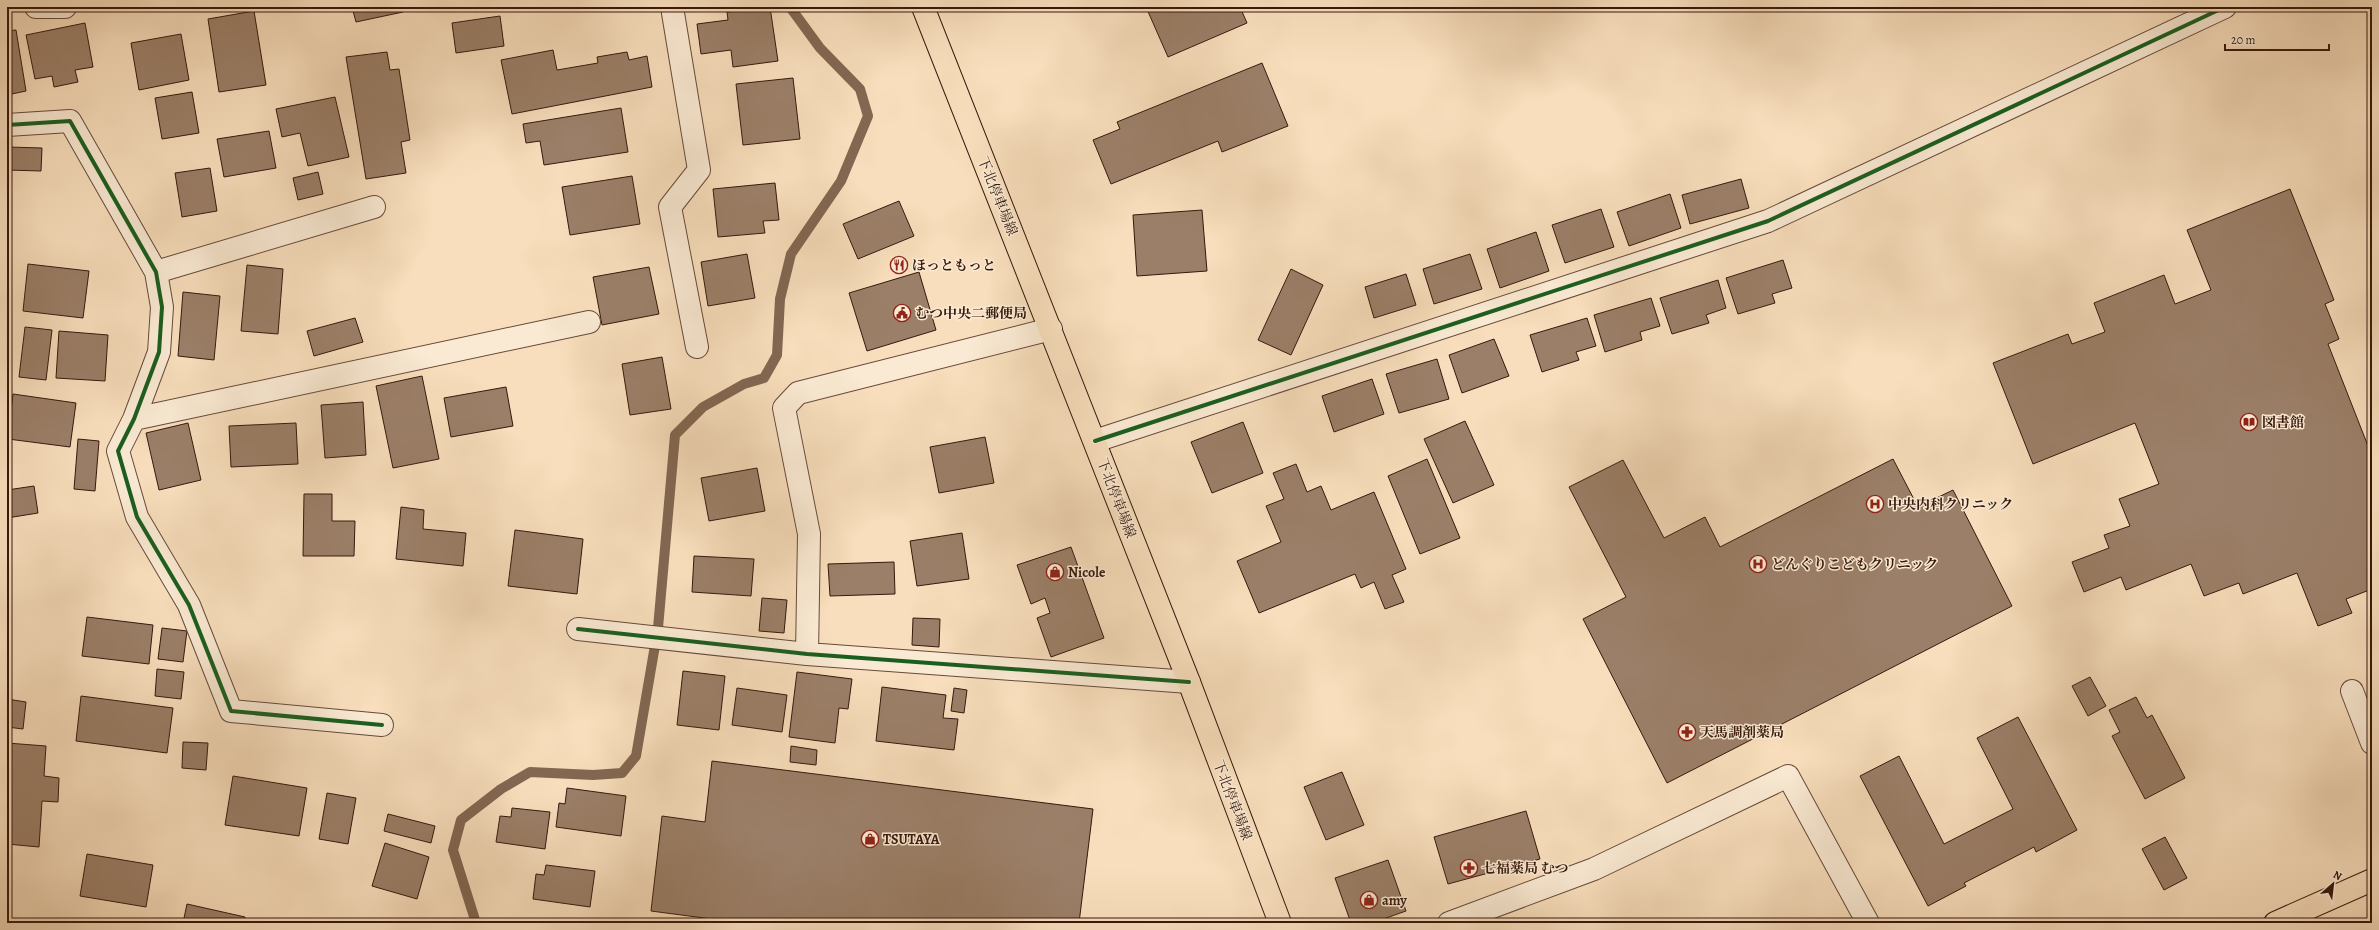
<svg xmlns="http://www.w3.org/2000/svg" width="2379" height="930" viewBox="0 0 2379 930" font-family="Alegreya,'Noto Serif JP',serif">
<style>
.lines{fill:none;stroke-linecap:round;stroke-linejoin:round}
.stream{stroke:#836752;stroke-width:10}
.building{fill:#9b7f68;stroke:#37180d}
.minor-casing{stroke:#674a39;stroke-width:24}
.major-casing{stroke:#37180d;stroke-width:24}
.highway-casing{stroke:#37180d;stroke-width:24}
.minor{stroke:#faead3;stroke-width:22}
.major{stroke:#f8debc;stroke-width:22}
.highway{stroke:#f8debc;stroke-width:22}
.cycleway-casing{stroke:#faead3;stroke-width:6}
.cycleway{stroke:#1b5e20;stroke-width:4}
.labels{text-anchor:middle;stroke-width:3;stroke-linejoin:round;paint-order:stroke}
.street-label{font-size:14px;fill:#37180d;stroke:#faead3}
.poi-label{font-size:14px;font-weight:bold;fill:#37180d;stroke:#faead3;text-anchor:start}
</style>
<rect width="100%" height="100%" fill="#f8debc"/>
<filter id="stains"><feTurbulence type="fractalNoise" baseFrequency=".005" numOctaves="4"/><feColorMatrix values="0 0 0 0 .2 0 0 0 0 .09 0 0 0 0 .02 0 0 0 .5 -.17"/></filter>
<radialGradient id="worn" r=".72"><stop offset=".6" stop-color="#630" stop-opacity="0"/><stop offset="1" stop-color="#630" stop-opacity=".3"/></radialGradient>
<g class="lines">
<path class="stream" d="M476,923L453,850L461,820L501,789L530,772L593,775L622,773L636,756L658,628L675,435L703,407L744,384L764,378L777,355L780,299L791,254L841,181L868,116L860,89L820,48L790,7"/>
</g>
<path class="building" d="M352,7H402L403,12L356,22Z
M449,7H458L456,11Z
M467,7H479L476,12Z
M770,7L778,61L733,67L731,50L701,54L697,24L728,20L727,12Z
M1146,7H1240L1247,23L1168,57Z
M254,11L266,85L219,92L208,19Z
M500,16L504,46L456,53L452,23Z
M85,23L93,67L75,70L78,82L54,87L52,76L35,79L26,35Z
M16,30L26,91L7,95V31Z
M181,34L189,80L139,90L131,43Z
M553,50L557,70L598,63L597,57L627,52L629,60L647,56L652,87L512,114L501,60Z
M387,52L390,70L399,69L410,140L401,142L406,173L366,179L346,57Z
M1262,63L1288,126L1222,152L1218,141L1111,184L1093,140L1120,129L1117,122Z
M793,78L800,139L743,145L736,84Z
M192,92L199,133L162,139L155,98Z
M335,97L349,157L308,166L300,133L282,137L276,109Z
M621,108L628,152L544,165L540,141L526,143L523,124Z
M269,131L276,168L224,177L217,139Z
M7,147L42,148L41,171L7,170Z
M210,168L217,211L182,217L175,173Z
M318,172L323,194L298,200L293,178Z
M632,176L640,224L570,235L562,187Z
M1741,179L1749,208L1690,224L1682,195Z
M775,183L779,220L763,221L765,233L718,237L713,189Z
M2290,189L2334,300L2325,304L2339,339L2328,344L2368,446L2372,444V589L2346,599L2352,613L2318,626L2297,573L2243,594L2239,583L2204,596L2191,564L2126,590L2121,577L2084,592L2072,562L2109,548L2104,535L2130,526L2119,499L2159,484L2135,423L2033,464L1993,363L2068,334L2072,344L2105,332L2094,303L2164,275L2175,304L2211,290L2187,230Z
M1670,194L1681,228L1629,246L1617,212Z
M899,201L914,236L858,259L843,224Z
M1601,209L1614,247L1565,263L1552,225Z
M1202,210L1207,271L1137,276L1133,215Z
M1536,232L1549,271L1500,288L1487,249Z
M747,254L755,298L708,306L701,262Z
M1470,254L1482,289L1434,304L1423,269Z
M1783,260L1792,288L1772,294L1775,303L1738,314L1726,278Z
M28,264L89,271L83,318L23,311Z
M247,265L283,269L278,334L241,331Z
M649,267L659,314L602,325L593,277Z
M1291,269L1323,285L1291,355L1258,340Z
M919,272L936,330L867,351L849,293Z
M1406,274L1416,305L1374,318L1365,287Z
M1718,280L1726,308L1706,315L1709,323L1672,334L1660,298Z
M183,292L220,296L214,360L178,356Z
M1651,298L1660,326L1640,332L1642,340L1605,352L1594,315Z
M355,318L363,342L314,356L307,331Z
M1587,318L1596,346L1576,352L1579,360L1542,372L1530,335Z
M25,327L52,330L46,380L19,377Z
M59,331L108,335L105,381L56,378Z
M1494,339L1509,376L1462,393L1449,355Z
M662,357L671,409L630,415L622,364Z
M1437,359L1449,399L1399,413L1386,374Z
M422,376L439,459L393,468L376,386Z
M1372,379L1384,414L1334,432L1322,396Z
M506,387L513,426L451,437L444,398Z
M13,394L76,403L70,447L8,439Z
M363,402L366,455L325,458L321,405Z
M1465,421L1494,485L1453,503L1424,439Z
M1243,422L1263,473L1212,493L1191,442Z
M188,423L201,480L159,490L146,433Z
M296,423L298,464L231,467L229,426Z
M985,437L994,483L939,493L930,447Z
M78,439L99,441L95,491L74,489Z
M1427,459L1460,538L1420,554L1388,476Z
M1893,459L1918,507L1953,490L2012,606L1667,783L1583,619L1626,597L1569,487L1623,460L1664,538L1705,517L1720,547Z
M1296,464L1307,492L1321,486L1331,510L1374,492L1406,569L1392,575L1404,602L1385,609L1374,582L1361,588L1355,574L1259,613L1237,561L1281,542L1266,506L1284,499L1273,473Z
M757,468L765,511L709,521L701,478Z
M34,486L38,513L7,518V490Z
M304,494H332V521H355L354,556H303Z
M401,507L424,510L423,529L466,533L463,566L396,559Z
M515,530L583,539L577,594L508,586Z
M962,533L969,579L917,586L910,541Z
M1071,547L1104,638L1051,657L1037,618L1050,613L1045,598L1031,604L1017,565Z
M694,556L754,559L751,596L692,592Z
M894,562L895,594L830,596L828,564Z
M762,598L787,600L784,633L759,631Z
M87,617L153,625L149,664L82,656Z
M913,618L940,619L939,647L912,645Z
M162,628L187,631L183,662L158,659Z
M157,669L184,672L181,699L155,696Z
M683,671L725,676L719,730L677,725Z
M797,672L852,679L848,709L839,708L835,743L789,737Z
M2090,677L2106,706L2088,716L2072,686Z
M882,687L946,695L943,718L958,719L954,750L876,741Z
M737,688L787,695L782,732L732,725Z
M954,688L967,690L964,713L951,711Z
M81,696L173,708L167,753L76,741Z
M2136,697L2147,718L2152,715L2185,778L2145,799L2112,736L2120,732L2109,710Z
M7,699L26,702L23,729L7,727Z
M2018,717L2077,830L2036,852L2034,847L1964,883L1966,886L1928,906L1860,776L1899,756L1944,844L2013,809L1977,738Z
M183,742L208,743L206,770L182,768Z
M7,743L46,746L44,776L59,778L58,802L42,801L39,847L7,844Z
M791,746L817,750L816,765L790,762Z
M712,761L1093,809L1079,923H742L651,911L662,816L705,822Z
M1342,772L1364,825L1326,840L1304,787Z
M233,776L307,788L299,836L225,825Z
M567,788L626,796L621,836L556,827L559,803L565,804Z
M327,793L356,798L348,844L319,839Z
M512,808L550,812L545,849L496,842L500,816L511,817Z
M1526,811L1540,859L1448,884L1434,837Z
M388,814L435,826L431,843L384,831Z
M2165,837L2187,878L2164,890L2142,849Z
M385,843L429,857L417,899L372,886Z
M87,854L153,865L146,907L80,896Z
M1388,860L1406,911L1372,923H1351L1335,878Z
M546,865L595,871L590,907L533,899L536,874L544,875Z
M187,904L245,917L244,923H183Z"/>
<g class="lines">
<defs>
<path id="minor" d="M36,7H65
M672,7L699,170L670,207L697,347
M7,125L70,121L156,272L162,307L159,352L134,419L118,451L137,517L189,605L231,711L382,725
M156,272L374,207
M134,419L589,322
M1095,441L1768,221L2225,7
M578,629L807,654L1189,682
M807,654L809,534L784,408L798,393L1051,329
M2352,691L2372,743
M1449,923L1594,869L1788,776L1868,923"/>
<path id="major" d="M923,7L1189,682L1280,923"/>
<path id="highway" d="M2275,923L2372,880"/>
</defs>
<use href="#minor" class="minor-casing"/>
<use href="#major" class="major-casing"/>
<use href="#highway" class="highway-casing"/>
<use href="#minor" class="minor"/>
<use href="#major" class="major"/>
<use href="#highway" class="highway"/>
<defs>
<path id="cycleway" d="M7,125L70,121L156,272L162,307L159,352L134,419L118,451L137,517L189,605L231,711L382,725
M1095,441L1768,221L2225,7
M578,629L807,654L1189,682"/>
</defs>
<use href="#cycleway" class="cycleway-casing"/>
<use href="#cycleway" class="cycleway"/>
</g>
<defs>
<symbol id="restaurant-ring" viewBox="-11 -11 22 22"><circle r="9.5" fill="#faead3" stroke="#8f2418" stroke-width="1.5"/><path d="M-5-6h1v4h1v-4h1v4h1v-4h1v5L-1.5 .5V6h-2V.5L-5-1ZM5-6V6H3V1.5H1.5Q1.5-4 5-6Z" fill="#8f2418"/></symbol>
<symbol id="civic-ring" viewBox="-11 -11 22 22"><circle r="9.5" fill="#faead3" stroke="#8f2418" stroke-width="1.5"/><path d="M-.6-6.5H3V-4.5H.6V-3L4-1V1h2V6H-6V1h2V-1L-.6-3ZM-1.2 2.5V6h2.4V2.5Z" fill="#8f2418"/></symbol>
<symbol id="library-ring" viewBox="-11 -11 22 22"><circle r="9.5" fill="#faead3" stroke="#8f2418" stroke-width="1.5"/><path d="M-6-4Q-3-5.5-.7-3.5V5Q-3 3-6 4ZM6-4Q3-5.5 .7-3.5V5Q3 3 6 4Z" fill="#8f2418"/></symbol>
<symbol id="hospital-ring" viewBox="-11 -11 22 22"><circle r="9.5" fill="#faead3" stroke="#8f2418" stroke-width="1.5"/><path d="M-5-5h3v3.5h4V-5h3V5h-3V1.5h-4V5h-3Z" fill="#8f2418"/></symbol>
<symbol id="shop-ring" viewBox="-11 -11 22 22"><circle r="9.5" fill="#faead3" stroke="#8f2418" stroke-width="1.5"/><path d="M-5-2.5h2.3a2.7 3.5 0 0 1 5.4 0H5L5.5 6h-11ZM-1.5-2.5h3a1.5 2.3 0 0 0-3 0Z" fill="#8f2418"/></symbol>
<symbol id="pharmacy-ring" viewBox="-11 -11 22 22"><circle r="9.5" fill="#faead3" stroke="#8f2418" stroke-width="1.5"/><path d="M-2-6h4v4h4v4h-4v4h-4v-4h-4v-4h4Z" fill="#8f2418"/></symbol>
</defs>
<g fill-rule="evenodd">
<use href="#restaurant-ring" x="889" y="255" width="20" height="20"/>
<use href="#civic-ring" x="892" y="303" width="20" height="20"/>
<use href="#library-ring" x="2239" y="412" width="20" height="20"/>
<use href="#hospital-ring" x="1865" y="494" width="20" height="20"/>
<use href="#hospital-ring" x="1748" y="554" width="20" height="20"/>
<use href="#shop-ring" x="1045" y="562" width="20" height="20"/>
<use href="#pharmacy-ring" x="1677" y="722" width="20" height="20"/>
<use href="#shop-ring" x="860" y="829" width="20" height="20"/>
<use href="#pharmacy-ring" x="1459" y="858" width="20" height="20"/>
<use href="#shop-ring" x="1359" y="890" width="20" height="20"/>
</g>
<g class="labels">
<g class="street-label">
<text transform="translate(998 196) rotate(68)" y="5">下北停車場線</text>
<text transform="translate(1117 498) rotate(69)" y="5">下北停車場線</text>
<text transform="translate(1233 800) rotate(69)" y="5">下北停車場線</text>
</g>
<g class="poi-label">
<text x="912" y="270">ほっともっと</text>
<text x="915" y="318">むつ中央二郵便局</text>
<text x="2262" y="427">図書館</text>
<text x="1888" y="509">中央内科クリニック</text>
<text x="1771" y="569">どんぐりこどもクリニック</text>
<text x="1068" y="577">Nicole</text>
<text x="1700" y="737">天馬調剤薬局</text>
<text x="883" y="844">TSUTAYA</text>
<text x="1482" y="873">七福薬局 むつ</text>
<text x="1382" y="905">amy</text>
</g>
</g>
<rect width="2379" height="930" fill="none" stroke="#f8debc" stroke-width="24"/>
<rect x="8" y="8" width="2363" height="914" fill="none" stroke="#37180d" stroke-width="2"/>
<rect x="12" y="12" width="2355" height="906" fill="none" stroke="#37180d"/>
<g transform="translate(2333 884) rotate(28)" stroke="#faead3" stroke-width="3" paint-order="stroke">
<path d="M0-3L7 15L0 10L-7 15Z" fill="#37180d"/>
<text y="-6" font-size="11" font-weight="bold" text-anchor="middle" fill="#37180d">N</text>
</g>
<path d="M2225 44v6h104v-6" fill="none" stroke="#37180d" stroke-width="2"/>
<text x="2231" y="44" font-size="12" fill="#37180d" stroke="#faead3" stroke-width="3" paint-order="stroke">20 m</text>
<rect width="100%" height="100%" filter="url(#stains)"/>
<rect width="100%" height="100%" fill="url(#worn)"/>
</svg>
